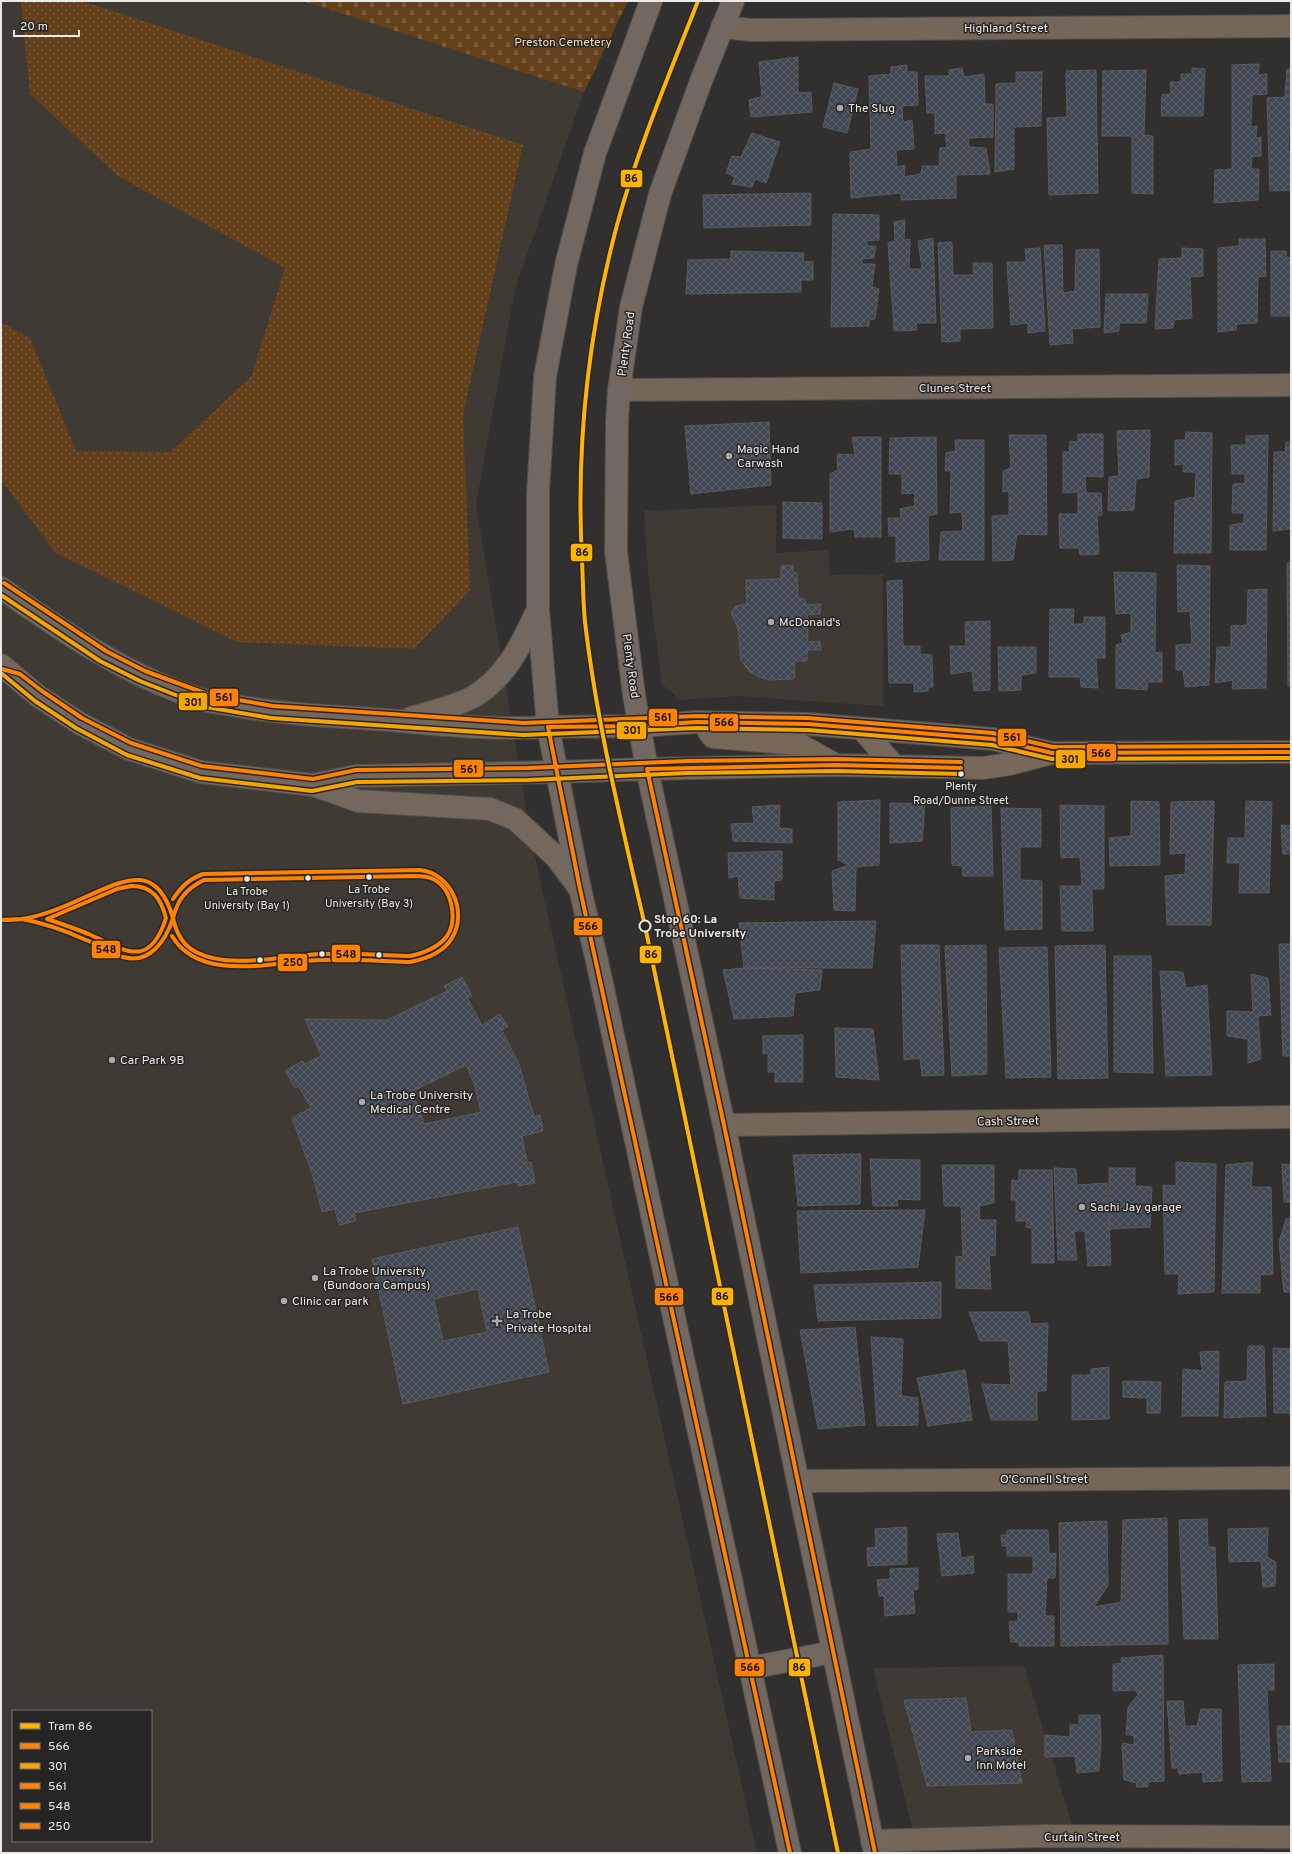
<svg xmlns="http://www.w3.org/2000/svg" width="1292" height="1854" viewBox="0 0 1292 1854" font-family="Overpass,sans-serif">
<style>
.built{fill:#403a35;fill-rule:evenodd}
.grass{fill:url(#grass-dots)}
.cemetery{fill:url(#cemetery-stones)}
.building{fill:url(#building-cross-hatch);stroke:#5a5a5a;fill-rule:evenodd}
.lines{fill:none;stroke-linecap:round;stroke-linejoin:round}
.minor-casing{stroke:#4f4e4d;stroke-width:24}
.secondary-casing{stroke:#4f4e4d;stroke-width:24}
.primary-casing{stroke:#4f4e4d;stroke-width:24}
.trunk-casing{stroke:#4f4e4d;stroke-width:24}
.minor{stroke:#74675a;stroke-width:22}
.secondary{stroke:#77685a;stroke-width:22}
.primary{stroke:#74675d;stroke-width:22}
.trunk{stroke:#72685f;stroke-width:22}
.bus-1-casing{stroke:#282624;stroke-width:7}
.bus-2-casing{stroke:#282624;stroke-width:7}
.bus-3-casing{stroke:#282624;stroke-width:7}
.bus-4-casing{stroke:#282624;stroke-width:7}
.bus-5-casing{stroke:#282624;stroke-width:7}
.bus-1{stroke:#ff8200;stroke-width:4}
.bus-2{stroke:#f7a600;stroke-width:4}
.bus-3{stroke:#ff8200;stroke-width:4}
.bus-4{stroke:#ff8200;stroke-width:4}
.bus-5{stroke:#ff8200;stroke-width:4}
.tram-1-casing{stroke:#282624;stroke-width:7}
.tram-1{stroke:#ffb500;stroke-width:4}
.poi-dot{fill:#aba9a8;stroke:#282624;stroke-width:1.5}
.bus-dot{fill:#eceae9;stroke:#282624;stroke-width:1.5}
.stop-dot{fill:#282624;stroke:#eceae9;stroke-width:2}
.labels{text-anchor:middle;stroke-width:3;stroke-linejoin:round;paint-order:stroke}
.bus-label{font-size:11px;fill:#eceae9;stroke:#282624}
.street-label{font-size:12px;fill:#eceae9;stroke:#282624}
.park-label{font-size:12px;fill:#fcd9b9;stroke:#282624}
.poi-label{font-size:12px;fill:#eceae9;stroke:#282624;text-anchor:start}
.stop-label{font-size:12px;font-weight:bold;fill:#eceae9;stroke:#282624;text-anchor:start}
.line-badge{stroke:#282624;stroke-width:1.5}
.pale-badge-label{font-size:11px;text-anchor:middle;font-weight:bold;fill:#111}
</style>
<defs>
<pattern id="grass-dots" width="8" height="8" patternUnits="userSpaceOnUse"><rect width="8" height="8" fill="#64401a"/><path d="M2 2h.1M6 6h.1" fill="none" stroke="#7a5c3b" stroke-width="1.8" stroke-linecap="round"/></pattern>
<pattern id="cemetery-stones" width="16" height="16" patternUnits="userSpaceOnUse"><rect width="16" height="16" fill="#64401a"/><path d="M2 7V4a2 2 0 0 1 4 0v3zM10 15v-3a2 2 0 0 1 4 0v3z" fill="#7a5c3b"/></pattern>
<pattern id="building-cross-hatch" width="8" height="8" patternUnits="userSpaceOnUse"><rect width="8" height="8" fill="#414854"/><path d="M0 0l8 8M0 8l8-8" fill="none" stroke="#5d636d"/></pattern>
</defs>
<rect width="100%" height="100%" fill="#31302f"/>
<path class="built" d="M1,1H302L584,92L515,289L476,504L532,844L757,1853H1ZM13,1711H151V1841H13Z
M776,505V553L829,550L830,575L883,574V706L737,696L680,700L662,684L649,584L644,511Z
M1024,1666L1072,1824L913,1831L873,1668Z"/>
<path class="grass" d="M21,1H82L523,145L463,415L470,590L414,649L237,642L56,553L1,480V322L30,338L76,451L170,452L251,377L285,268L118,176L30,94Z"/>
<path class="cemetery" d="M302,1H628L584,92Z"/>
<path class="building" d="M798,57V93L811,92L812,112L751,117L749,100L762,97L759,62Z
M1259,64L1258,75L1267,74V94L1252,95L1251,127L1257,126L1256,138L1261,137V156L1252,157L1251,169H1259L1258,200L1214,203L1215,170L1232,169V65Z
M907,65V72H917L918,105L902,106L903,122L912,120L914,149L896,150L897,167L905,165L904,177L921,174L922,166H939L940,148H947L945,133L935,134V113H927L925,76H949V70L962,68L964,77L984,74L985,104H993V137L968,138L969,147L986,148L990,174L956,175V198L901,200V193L851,198L850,152L871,149L869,76L891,74V67Z
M1192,68L1205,69L1203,116H1161L1162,95L1171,94L1170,82H1181V74H1192Z
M1287,69H1291V126H1289L1288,151H1291V190L1270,191L1267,98L1285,97Z
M1096,70L1098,193L1049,195L1047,118L1067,117L1066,71Z
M1146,70L1144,135L1153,136V194L1132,193V136H1102L1103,71Z
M1016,72H1042L1041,126L1014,127V169L995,172L996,84L1016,83Z
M834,83L858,89L847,133L823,127Z
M752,133L780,142L766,183L755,179L752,187L732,184L735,177L726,173L732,156L741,157Z
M811,193V225L704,228L703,195Z
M833,214L879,215V240L866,241L868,246H876L874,258L862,259V264H875L872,287L879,289L875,319L869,320V326L831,327Z
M905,220L904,240L910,239L909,269H922L918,241L933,238L936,323H916L917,330L894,331L888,243L895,241L894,222Z
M1239,239H1265L1266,276L1258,277L1257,323L1237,324L1236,330L1218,332V248L1239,246Z
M952,242L953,275H974L973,263H992L993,328L960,329V341L942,342L938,243Z
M1044,245H1062L1063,293L1075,291L1076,250L1099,249L1100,327L1072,329L1073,343L1050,345Z
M1040,248L1045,331L1028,333V323L1011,325L1007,262H1026L1025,249Z
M1182,248L1203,249V276L1190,277L1192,318L1174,320L1173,328L1155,329L1159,259L1182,258Z
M731,251L804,253L803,261L813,262V280H801V292L686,294L688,260L731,259Z
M1271,251H1286L1287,258L1291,257V316H1271Z
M1106,294H1148L1146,323H1119V331L1104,333Z
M769,422L771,485L691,494L685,426Z
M1150,430L1149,477L1136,479L1134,510L1108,511L1109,477L1119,476L1117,431Z
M1186,432L1212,433L1211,553H1174L1175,501L1195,497L1196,472H1183L1184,464L1175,465V440H1185Z
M1078,434H1103V477L1085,476L1086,493H1101L1102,515H1097L1099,554L1080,555L1079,548H1060L1059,514H1078V492L1063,493V452H1069L1070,441L1078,442Z
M1009,435H1046L1047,535L1017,534L1013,560L993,561L992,516L1009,515V491L1003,492V471L1011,468Z
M1268,435L1266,550H1230V525L1244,523V513H1232L1233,484L1245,483V474H1232L1231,445H1246V436Z
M852,437H881V537H855L854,529L830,532V474L838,470L837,454L855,455Z
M936,437L937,514L928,516L929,560L896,562V536H889L888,518H901L900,509L914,506L915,493L902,494V474H889L890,438Z
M955,440H984V560H939L941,532L963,531L962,512L950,513L951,471H945L946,453L956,451Z
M1286,442H1291L1290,529L1273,531L1274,452H1285Z
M783,502L822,503V539L783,538Z
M1287,563H1291V686H1288Z
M793,565V572L797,573L798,598L805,599L806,605L821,604L820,614L807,615L808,642L820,641L821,650H807V661H794L795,677L792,679L770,680L759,677L750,672L741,661L738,629L731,612L736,606L747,604L746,580L781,579V566Z
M1177,565L1210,566L1209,685L1185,687L1183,670H1176V645L1192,644L1190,611L1178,612Z
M1114,572L1156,573L1155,653L1162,652V682H1148L1147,690L1116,688V645L1123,643L1121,635L1131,632V613L1116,614Z
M902,580L903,646H920V654L932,655L933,687H928V691L914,692V683H889L887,581Z
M1267,589L1266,688L1232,689L1233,680L1215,683L1217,647H1231V626L1247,625L1248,590Z
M1050,609H1074L1073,624H1084V617H1105V658H1096L1098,688L1081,687L1080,677H1049Z
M990,621V690L974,691L972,671L951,674L950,646H966L965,622Z
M998,647H1036V673L1021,675V690L999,691Z
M880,800L879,865L856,867L855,911L834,910L832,871L849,865L838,860V802Z
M1131,801L1159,802L1160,865L1110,866L1109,838L1131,836Z
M1214,801L1211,925H1167L1165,876L1185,874L1186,853L1170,854L1171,802Z
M1246,801L1272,802L1269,893H1239L1240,863H1227L1228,838H1245Z
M890,803L925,804L922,841L890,843Z
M780,805L779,828L792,829V843L733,841L731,824L754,823L752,807Z
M1060,805L1104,806V889H1092L1093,931H1062L1060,886H1082L1080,857L1061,858Z
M991,806L993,876H963L962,866L952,865L951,808Z
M1001,808L1041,809V847H1020V880L1042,881V929L1005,930Z
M1291,813V854H1283L1281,825L1291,826Z
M782,851V880L774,881V900L740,898L738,876L729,878L728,853Z
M876,921L872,968H744L739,923Z
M1279,944H1291V1056H1283Z
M901,945H939L944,1075L922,1076L920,1058L904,1060Z
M986,945L987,1074L952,1076L945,946Z
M1105,945L1108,1078L1058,1079L1055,946Z
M1047,947L1051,1077L1006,1078L999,948Z
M1114,956H1151L1153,1073L1114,1072Z
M744,968L822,970L820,990L795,993L793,1016L734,1019L723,970Z
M1160,971L1183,972L1186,988L1207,985L1212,1075L1166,1076Z
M1251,974L1268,978L1271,1015L1258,1016L1261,1059L1248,1063V1039L1227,1036V1011L1253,1012Z
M462,977L472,996L467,998L482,1025L500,1014L508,1026L502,1030L519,1064L534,1117L540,1115L543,1131L522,1136L527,1163L531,1162L535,1183L518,1186L517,1182L354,1213L356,1221L339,1225L335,1209L322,1212L313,1176L292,1118L311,1108L298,1086L295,1088L285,1071L302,1061L305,1064L321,1056L305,1019L387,1020L447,991L444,986ZM466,1065L474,1083L481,1112L424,1124L419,1108L411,1092Z
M835,1028L873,1029L879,1080L836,1077Z
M803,1035V1082H775V1072H768V1053L763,1054V1036Z
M861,1154L860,1204L798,1206L793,1155Z
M870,1159L920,1160V1200L897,1199L898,1206H873Z
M1176,1162L1216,1164L1214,1292L1178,1294L1179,1274H1165L1163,1185L1176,1186Z
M1253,1162L1251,1187H1271L1273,1274L1260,1275V1293H1222L1226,1165Z
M1282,1164L1291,1165V1202H1284Z
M942,1165H994V1203L979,1206L980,1220H996L995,1256L989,1255L991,1289L956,1288V1256L963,1257L961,1206H944Z
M1054,1168L1076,1169L1077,1185L1107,1183L1111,1265L1088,1266L1085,1231H1074L1077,1260H1058Z
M1109,1168H1135V1186L1152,1187L1150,1227L1109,1229Z
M1019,1170H1052L1054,1263H1032V1228L1026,1227L1027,1221H1016V1200H1011L1012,1180L1019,1181Z
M925,1210L918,1267L801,1273L797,1211Z
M1286,1219H1291V1292H1284L1279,1242Z
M518,1227L549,1372L403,1404L372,1259ZM478,1289L487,1332L443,1341L434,1299Z
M941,1282V1318L818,1321L814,1285Z
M969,1312H1028L1031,1324L1048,1323L1046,1391H1037V1420H991L982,1384L1011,1385L1008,1341H980Z
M855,1327L865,1425L818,1429L800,1330Z
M871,1337L903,1339L901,1396L918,1398V1425L877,1426Z
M1248,1346H1264L1266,1416L1224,1418L1225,1382L1247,1381Z
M1273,1348L1291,1349V1413H1274Z
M1219,1351L1218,1416H1182L1183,1369L1202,1371L1200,1352Z
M1109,1367V1419L1072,1420V1375H1091V1369Z
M965,1370L972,1420L928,1426L917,1378Z
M1123,1381L1161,1382L1160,1413H1147V1398L1123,1397Z
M1167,1518L1168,1644L1061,1646L1059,1523L1107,1521L1108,1585L1094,1607L1121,1602L1123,1520Z
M1207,1519L1208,1547H1215L1218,1639H1184L1179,1520Z
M907,1527V1564L868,1566L867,1548L876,1547L875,1529Z
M1268,1528L1267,1557L1276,1562L1275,1586L1263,1587L1261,1561L1229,1562L1228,1529Z
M1007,1530H1048L1049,1554L1056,1553L1055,1578H1047L1045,1616H1054V1646H1019V1642H1011L1009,1622L1018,1621V1612H1008V1574H1033V1556H1007V1546H1002L1001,1535H1007Z
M958,1533L961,1558L973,1556L974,1573L942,1576L937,1534Z
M918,1568V1589L913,1590L915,1613L885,1616L884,1596H879L877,1580L890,1579V1569Z
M1163,1655L1164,1781L1148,1782V1787H1136L1137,1783L1124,1780L1122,1743L1134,1745V1735H1126L1128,1707L1138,1695L1135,1690L1113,1691V1664L1122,1663L1121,1658Z
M1274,1664V1690H1267L1271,1781L1242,1782L1238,1665Z
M966,1698L971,1732L1012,1730L1022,1783L927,1786L904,1700Z
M1167,1701H1183L1185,1726H1197L1201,1709H1221L1222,1781L1203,1782V1772L1179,1774L1178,1768H1172Z
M1079,1715H1100L1101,1741L1099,1771L1077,1773L1075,1756L1045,1757V1735L1070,1737V1724L1079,1725Z
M1277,1726H1291V1762H1279Z"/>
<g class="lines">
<defs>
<path id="minor" d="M722,27L751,30L1291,26
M619,390L1291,385
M724,1125L1291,1117
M798,1481L1291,1478
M872,1841L1044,1836L1291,1837"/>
<path id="secondary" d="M711,722L709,732L713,737L798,744L836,765
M639,726L697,722L808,724L993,739L1051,753
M862,729L895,767
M647,769L836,765L983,768L1010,764L1052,753L1291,752"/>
<path id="primary" d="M1,588C65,633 131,679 207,701C217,703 227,704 237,706C282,714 327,716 373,719C431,723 490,731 548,727
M1,665L38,696L79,723L129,749L201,772L313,785L356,776L557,772
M411,718C430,712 453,707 471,698C506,679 522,643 538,609
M313,785L358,801L490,809L515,819L556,857L580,889"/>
<path id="trunk" d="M651,1L595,153L566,265L545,377L538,493V609L548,727L580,889L597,961L790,1853
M733,1L701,81L660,194L631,307L619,390L617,422L616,551L634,695L647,769L724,1125L875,1853
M548,727L639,726
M557,772L647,769
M750,1668L833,1652"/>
</defs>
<use href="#minor" class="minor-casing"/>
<use href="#secondary" class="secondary-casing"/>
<use href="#primary" class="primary-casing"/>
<use href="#trunk" class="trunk-casing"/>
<use href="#minor" class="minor"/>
<use href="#secondary" class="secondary"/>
<use href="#primary" class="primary"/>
<use href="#trunk" class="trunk"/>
<defs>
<path id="bus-1" d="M790,1853L580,889L548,727L639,726L697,722L808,724L993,739L1052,753L1291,752
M875,1853L724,1125L647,769L836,765L961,768"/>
<path id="bus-2" d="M1,595L100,661L140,681L206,707L271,718L523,735L697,728L808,730L992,745L1052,759L1291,758
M1,673L35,701L76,728L127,755L200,778L312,791L357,782L528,780L687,773L836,771L961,774"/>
<path id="bus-3" d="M4,583L106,651L145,671L210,695L273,706L523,723L697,716L808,718L993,733L1053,747L1291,746
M2,669L20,674L42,691L82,718L131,743L202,766L313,779L356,770L528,768L687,761L836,759L961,762"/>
<path id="bus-4" d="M414,876C421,876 427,876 433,879C452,888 458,919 447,936C438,948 424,953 410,956C381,955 351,953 322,954C284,955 230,970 196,952C182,945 176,932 173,918C178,899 186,889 204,880Z
M22,919C44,923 66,931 86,940C99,945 110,953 123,957C150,965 166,940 173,918
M22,919C15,920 8,920 1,920Z
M22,919C43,916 64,907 83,898C123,881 156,860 173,918"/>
<path id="bus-5" d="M131,886C153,886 161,899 166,918C150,968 127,952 91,935C77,929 62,924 47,919L117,889Z
M172,936C200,984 277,961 322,960C352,959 381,961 410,962C426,959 443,953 452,938C468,912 451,873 420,870L203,874C189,879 181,887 173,899"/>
</defs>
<use href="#bus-1" class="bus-1-casing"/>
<use href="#bus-2" class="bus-2-casing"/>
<use href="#bus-3" class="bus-3-casing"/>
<use href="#bus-4" class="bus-4-casing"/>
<use href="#bus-5" class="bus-5-casing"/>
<use href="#bus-1" class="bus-1"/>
<use href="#bus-2" class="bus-2"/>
<use href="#bus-3" class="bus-3"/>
<use href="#bus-4" class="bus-4"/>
<use href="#bus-5" class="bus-5"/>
<defs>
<path id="tram-1" d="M698,1C669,75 638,148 617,225C588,334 576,447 582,560C583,581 583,602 585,622C597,725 622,825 645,926L838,1853"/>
</defs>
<use href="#tram-1" class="tram-1-casing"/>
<use href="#tram-1" class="tram-1"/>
</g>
<g class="poi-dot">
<circle cx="840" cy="108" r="4"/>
<circle cx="729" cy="456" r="4"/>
<circle cx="771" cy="622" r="4"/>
<circle cx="112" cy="1060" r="4"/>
<circle cx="362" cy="1102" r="4"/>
<circle cx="1082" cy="1207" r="4"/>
<circle cx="315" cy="1278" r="4"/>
<circle cx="284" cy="1301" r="4"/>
<path d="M495 1315h4v4h4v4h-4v4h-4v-4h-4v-4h4z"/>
<circle cx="968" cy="1758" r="4"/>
</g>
<g class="bus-dot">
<circle cx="961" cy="774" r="3.5"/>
<circle cx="369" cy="877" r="3.5"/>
<circle cx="308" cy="878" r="3.5"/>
<circle cx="247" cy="879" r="3.5"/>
<circle cx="322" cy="954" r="3.5"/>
<circle cx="379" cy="955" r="3.5"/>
<circle cx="260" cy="960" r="3.5"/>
</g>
<circle class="stop-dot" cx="645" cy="926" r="5.5"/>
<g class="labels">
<g class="bus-label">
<text x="961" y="790">Plenty<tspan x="961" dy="14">Road/Dunne Street</tspan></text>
<text x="369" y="893">La Trobe<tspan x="369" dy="14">University (Bay 3)</tspan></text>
<text x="247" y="895">La Trobe<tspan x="247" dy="14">University (Bay 1)</tspan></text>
</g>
<g class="street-label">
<text x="1006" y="32">Highland Street</text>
<text transform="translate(626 344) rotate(-82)" y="4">Plenty Road</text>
<text x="955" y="392">Clunes Street</text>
<text transform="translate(631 666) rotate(82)" y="4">Plenty Road</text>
<text transform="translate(1008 1121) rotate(-1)" y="4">Cash Street</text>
<text x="1044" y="1483">O'Connell Street</text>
<text x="1082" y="1841">Curtain Street</text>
</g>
<g class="park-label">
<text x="563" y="46">Preston Cemetery</text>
</g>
<g class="poi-label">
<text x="848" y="112">The Slug</text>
<text x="737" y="453">Magic Hand<tspan x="737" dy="14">Carwash</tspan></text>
<text x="779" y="626">McDonald's</text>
<text x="120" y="1064">Car Park 9B</text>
<text x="370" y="1099">La Trobe University<tspan x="370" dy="14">Medical Centre</tspan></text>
<text x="1090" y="1211">Sachi Jay garage</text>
<text x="323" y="1275">La Trobe University<tspan x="323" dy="14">(Bundoora Campus)</tspan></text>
<text x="292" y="1305">Clinic car park</text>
<text x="506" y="1318">La Trobe<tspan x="506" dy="14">Private Hospital</tspan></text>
<text x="976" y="1755">Parkside<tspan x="976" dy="14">Inn Motel</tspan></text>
</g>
<g class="stop-label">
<text x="654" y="923">Stop 60: La<tspan x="654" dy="14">Trobe University</tspan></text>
</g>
</g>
<g class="line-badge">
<rect x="620" y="169" width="23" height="19" rx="4" fill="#ffb500"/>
<rect x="570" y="543" width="23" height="19" rx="4" fill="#ffb500"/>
<rect x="209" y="688" width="30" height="19" rx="4" fill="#ff8200"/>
<rect x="178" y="692" width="30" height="19" rx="4" fill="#f7a600"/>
<rect x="648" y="708" width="30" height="19" rx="4" fill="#ff8200"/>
<rect x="709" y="713" width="30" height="19" rx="4" fill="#ff8200"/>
<rect x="616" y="721" width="31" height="19" rx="4" fill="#f7a600"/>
<rect x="997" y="728" width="30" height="19" rx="4" fill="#ff8200"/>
<rect x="1086" y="743" width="31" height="19" rx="4" fill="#ff8200"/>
<rect x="1055" y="749" width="31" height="20" rx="4" fill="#f7a600"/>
<rect x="453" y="759" width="31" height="19" rx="4" fill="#ff8200"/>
<rect x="573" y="917" width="30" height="19" rx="4" fill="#ff8200"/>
<rect x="91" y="940" width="30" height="19" rx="4" fill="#ff8200"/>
<rect x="331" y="944" width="30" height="19" rx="4" fill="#ff8200"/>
<rect x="639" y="945" width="23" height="19" rx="4" fill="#ffb500"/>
<rect x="277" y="953" width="31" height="19" rx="4" fill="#ff8200"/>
<rect x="711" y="1287" width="23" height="19" rx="4" fill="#ffb500"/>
<rect x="654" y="1287" width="30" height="19" rx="4" fill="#ff8200"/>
<rect x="788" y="1658" width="23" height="19" rx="4" fill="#ffb500"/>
<rect x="734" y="1658" width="31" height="19" rx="4" fill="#ff8200"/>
</g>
<g class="pale-badge-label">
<text x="631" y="182">86</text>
<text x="582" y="556">86</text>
<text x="224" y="701">561</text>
<text x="193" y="706">301</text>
<text x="663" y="721">561</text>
<text x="724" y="726">566</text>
<text x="632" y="734">301</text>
<text x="1012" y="741">561</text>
<text x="1101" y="757">566</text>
<text x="1070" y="763">301</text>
<text x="469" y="773">561</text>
<text x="588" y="930">566</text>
<text x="106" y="953">548</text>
<text x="346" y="958">548</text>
<text x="651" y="958">86</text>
<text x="293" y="966">250</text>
<text x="722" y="1300">86</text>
<text x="669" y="1301">566</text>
<text x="799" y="1671">86</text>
<text x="750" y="1671">566</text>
</g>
<rect width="1292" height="1854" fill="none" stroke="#eceae9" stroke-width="4"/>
<rect x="12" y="1710" width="140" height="132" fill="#282624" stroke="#767473"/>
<rect x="20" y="1723" width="20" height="6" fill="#ffb500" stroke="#767473"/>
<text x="48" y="1730" font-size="12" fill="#eceae9">Tram 86</text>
<rect x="20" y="1743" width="20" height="6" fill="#ff8200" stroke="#767473"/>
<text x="48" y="1750" font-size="12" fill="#eceae9">566</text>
<rect x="20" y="1763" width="20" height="6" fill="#f7a600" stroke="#767473"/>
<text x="48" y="1770" font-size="12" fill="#eceae9">301</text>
<rect x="20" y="1783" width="20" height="6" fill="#ff8200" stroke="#767473"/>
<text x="48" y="1790" font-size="12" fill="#eceae9">561</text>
<rect x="20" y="1803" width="20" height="6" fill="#ff8200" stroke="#767473"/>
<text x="48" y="1810" font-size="12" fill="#eceae9">548</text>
<rect x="20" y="1823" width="20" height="6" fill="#ff8200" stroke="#767473"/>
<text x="48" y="1830" font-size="12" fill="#eceae9">250</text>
<path d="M14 30v6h65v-6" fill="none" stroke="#eceae9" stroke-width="2"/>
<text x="20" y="30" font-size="12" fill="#eceae9" stroke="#282624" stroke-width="3" paint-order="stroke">20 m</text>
</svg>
